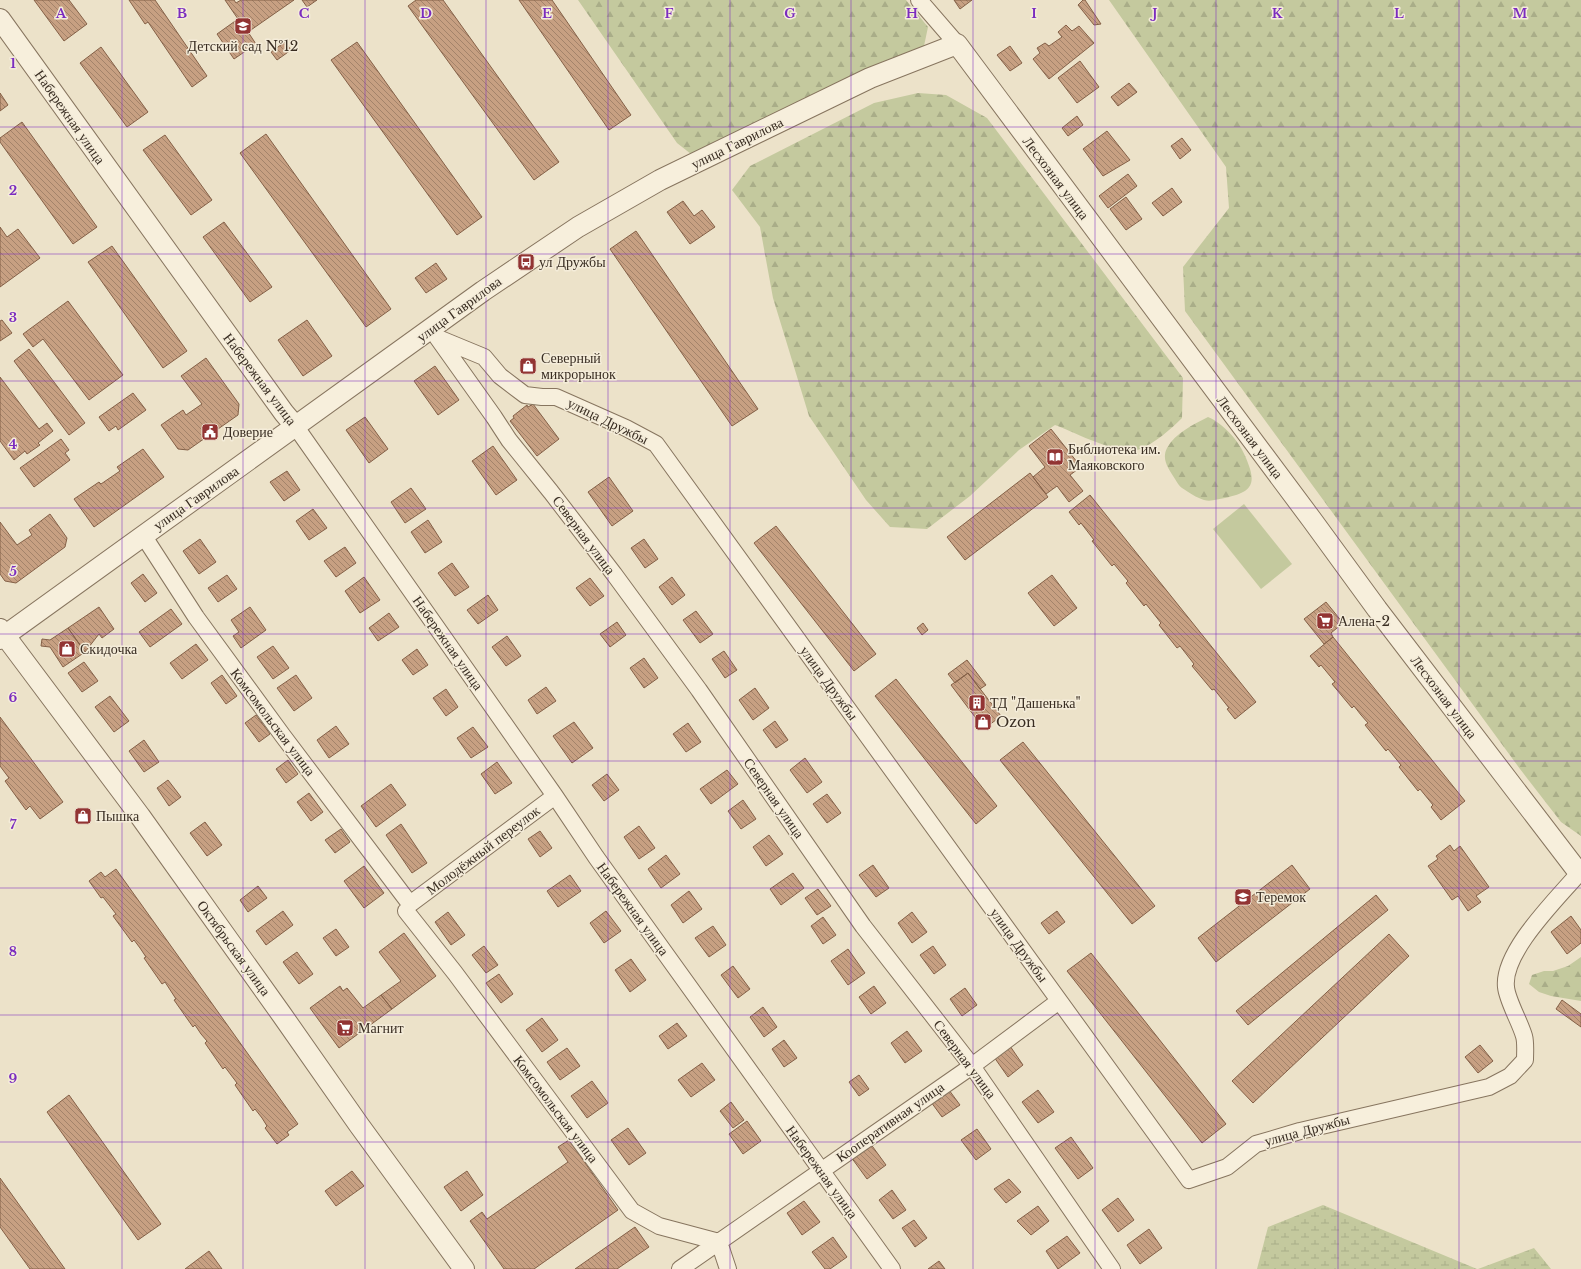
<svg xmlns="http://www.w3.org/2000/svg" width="1581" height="1269" viewBox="0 0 1581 1269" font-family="'Libre Baskerville',serif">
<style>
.grass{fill:#c4c99e}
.forest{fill:url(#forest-firs)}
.wetland{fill:url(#wetland-marsh)}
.building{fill:url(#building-back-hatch);stroke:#846047}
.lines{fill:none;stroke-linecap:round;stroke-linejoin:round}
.minor-casing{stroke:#87755f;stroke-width:18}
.tertiary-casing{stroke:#87755f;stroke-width:22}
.minor{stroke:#f7efdc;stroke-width:16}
.tertiary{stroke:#f7efdc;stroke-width:20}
.grid{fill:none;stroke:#7b2cbf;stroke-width:1;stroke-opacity:0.55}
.labels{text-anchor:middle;stroke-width:3;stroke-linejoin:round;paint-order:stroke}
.poi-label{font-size:14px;fill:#392d22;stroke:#f4ecd9;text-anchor:start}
.street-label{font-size:14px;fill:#392d22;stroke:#f4ecd9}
.grid-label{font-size:13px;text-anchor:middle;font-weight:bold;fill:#7b2cbf;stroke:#f4ecd9;stroke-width:3;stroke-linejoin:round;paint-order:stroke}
</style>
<defs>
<pattern id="forest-firs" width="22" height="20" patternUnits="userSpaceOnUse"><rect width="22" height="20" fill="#c4c99e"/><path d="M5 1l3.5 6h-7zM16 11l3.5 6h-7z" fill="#a9ad88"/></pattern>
<pattern id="wetland-marsh" width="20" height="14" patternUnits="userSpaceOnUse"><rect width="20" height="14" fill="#c4c99e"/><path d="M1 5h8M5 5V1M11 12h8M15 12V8" fill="none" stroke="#a9ad88"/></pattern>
<pattern id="building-back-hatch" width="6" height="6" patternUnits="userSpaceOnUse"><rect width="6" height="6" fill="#c7a082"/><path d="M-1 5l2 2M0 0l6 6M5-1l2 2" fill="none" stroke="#a3836a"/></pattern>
</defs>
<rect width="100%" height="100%" fill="#ece2c9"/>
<path class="grass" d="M1244,504L1292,564L1261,589L1213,529Z"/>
<path class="forest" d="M578,0H906L928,27L924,46L882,62L691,154L677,143Z
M1109,0H1581V836L1561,822L1520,769L1185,311L1183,267L1229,208L1226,167Z
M918,93L946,95L987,118L1183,378L1182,418C1171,429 1155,443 1140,449C1121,457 1074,432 1055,425L1019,450L970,496L927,529L890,527L866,500L809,416L773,298L760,227L732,190L750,166L874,103Z
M1208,417C1223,423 1240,442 1246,458C1257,484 1253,492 1225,498C1218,499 1211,502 1204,500C1197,498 1188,492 1182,488C1179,486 1177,482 1175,479C1169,469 1161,460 1167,448C1175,433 1193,425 1208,417Z
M1581,957V1001L1551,996L1539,992L1529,984L1532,975L1544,971H1553L1568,966Z"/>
<path class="wetland" d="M1323,1205L1477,1269H1257L1268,1227Z
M1534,1248L1551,1269H1478Z"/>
<path class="building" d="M34,0H69L87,24L64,41Z
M129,0H155L207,76L192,87L148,22L145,24Z
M225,0H234L236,3L241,0H294L248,32L256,44L234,59L217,34L238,19Z
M302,0H317L307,7Z
M416,0H443L559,162L534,180L408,6Z
M519,0H552L631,115L609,130Z
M954,0H972L960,9Z
M1083,0H1085L1101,24L1094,25L1078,5Z
M1066,25L1072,31L1079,26L1094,43L1049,79L1033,59L1040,53L1037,48L1045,43L1049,46L1062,37L1058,32Z
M285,42L291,50L277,60L271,52Z
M357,42L482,217L457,235L331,60Z
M1010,46L1022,63L1010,71L997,55Z
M101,47L148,112L127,127L80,63Z
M1080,61L1099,87L1077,103L1058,78Z
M1129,83L1137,92L1118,106L1111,97Z
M0,93L8,105L0,111Z
M1077,116L1083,125L1068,136L1062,128Z
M22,122L97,227L73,244L0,142V138Z
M1107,131L1130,160L1103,176L1083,149Z
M266,134L391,309L366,327L240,153Z
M165,135L212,200L191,215L143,150Z
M1182,138L1191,150L1180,159L1171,146Z
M1128,174L1137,186L1108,208L1099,196Z
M1172,188L1182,202L1163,216L1152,203Z
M1126,197L1142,219L1126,230L1110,209Z
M683,201L694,216L702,210L715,227L690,244L667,212Z
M224,222L272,287L250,302L203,237Z
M0,227L7,237L18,229L40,258L0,287Z
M636,231L758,409L732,426L610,249Z
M112,246L187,351L163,368L88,262Z
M436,263L447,279L426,293L415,278Z
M68,301L123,375L89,400L43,339L33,347L23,334Z
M2,320L12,333L0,341V321Z
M307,320L332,356L303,376L278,340Z
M29,349L85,423L69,435L14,361Z
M206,358L239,404L238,415L188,450L178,449L161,425L183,410L186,415L202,404L181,376Z
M435,366L459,400L438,415L414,381Z
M0,377L39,429L47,423L53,431L38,443L40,445L27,454L25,451L14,460L0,441Z
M133,393L146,410L118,430L116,426L109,431L99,417Z
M533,404L559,439L537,456L510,421L514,418L513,416L527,405L528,407Z
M365,417L388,449L369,463L346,430Z
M1051,429L1081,467L1070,475L1083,491L1069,502L1057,486L1046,494L1033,477L1045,467L1029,446Z
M61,439L69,450L65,453L70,460L34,487L20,468Z
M493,446L517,480L496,495L472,461Z
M143,449L164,477L94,527L74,499L99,482L101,484L120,471L117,467Z
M287,471L300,490L284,501L270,482Z
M1030,473L1048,497L965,560L947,537Z
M609,477L633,511L612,526L588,492Z
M411,488L426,509L405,523L391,502Z
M1090,495L1256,702L1235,719L1227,709L1229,708L1214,689L1212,690L1192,666L1194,664L1180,646L1177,648L1159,625L1161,623L1146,604L1144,606L1126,583L1128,581L1114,564L1112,566L1092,541L1094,540L1081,523L1079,525L1069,512Z
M313,509L327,528L309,540L296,521Z
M50,514L67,538L65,547L16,583L5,581L0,574V522L17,545L32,535L29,530Z
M428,520L442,542L425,553L411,532Z
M776,526L876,654L854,671L754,543Z
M200,539L216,562L199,574L183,551Z
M644,539L658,559L645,568L631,548Z
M345,547L356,563L336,577L324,561Z
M452,563L469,587L455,596L438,573Z
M143,574L157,593L145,602L131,583Z
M227,575L237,589L218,602L208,588Z
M1052,575L1077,608L1054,626L1028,593Z
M364,577L380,600L360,613L345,591Z
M672,577L685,595L672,605L659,587Z
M590,578L604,596L590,606L576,588Z
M488,595L498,610L478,624L467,610Z
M1326,602L1343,623L1331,633L1333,637L1324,644L1304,619Z
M99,607L114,629L102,638L99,634L85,652L68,628Z
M250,607L266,630L241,648L233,636L239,632L231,620Z
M171,609L182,624L150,647L139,632Z
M696,611L713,634L700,643L683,620Z
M389,613L399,627L378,641L369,628Z
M617,622L626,635L610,647L600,634Z
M923,623L928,630L922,635L917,628Z
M68,628L85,652L63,667L50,647L41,646L42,639L50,640Z
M507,636L521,656L506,666L492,647Z
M1333,637L1465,801L1441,820L1431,807L1433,805L1420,789L1418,791L1399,767L1401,765L1388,749L1386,751L1365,725L1368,723L1361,715L1354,706L1352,708L1332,684L1335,682L1321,665L1319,667L1310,656Z
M196,644L208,660L182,679L170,663Z
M273,646L289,668L273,679L257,657Z
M417,649L428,665L413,675L402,660Z
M724,651L737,670L725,678L712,659Z
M644,658L658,678L644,688L630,668Z
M967,660L986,685L980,689L968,673L955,683L948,674Z
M84,662L98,681L82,692L68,673Z
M968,673L1001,716L984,729L951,685Z
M222,675L237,696L226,704L211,683Z
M296,675L312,698L294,711L277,688Z
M896,679L997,806L976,824L875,696Z
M546,687L556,701L537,714L528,700Z
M755,688L769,708L753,720L739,700Z
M446,689L458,707L446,716L433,698Z
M110,696L129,721L114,732L95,707Z
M256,715L270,734L259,742L245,723Z
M0,717L63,802L40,819L30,806L26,810L5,781L9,778L0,766Z
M775,721L788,740L776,748L763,730Z
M574,722L593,748L572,763L553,736Z
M688,723L701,742L686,752L673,734Z
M336,726L349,744L329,758L317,740Z
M473,727L488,747L471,758L457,738Z
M144,740L159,762L144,772L129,751Z
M1023,742L1155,906L1132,924L1000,760Z
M805,758L822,782L807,793L790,770Z
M288,760L298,774L286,783L276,769Z
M497,762L512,783L495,794L481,774Z
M727,770L738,784L711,804L700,789Z
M607,774L619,790L604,801L592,785Z
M168,780L181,797L169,806L157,788Z
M391,784L406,805L376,827L361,806Z
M309,793L323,812L311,821L297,802Z
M827,794L841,813L827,823L813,804Z
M743,800L756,819L741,829L728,811Z
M205,822L222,845L207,856L190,833Z
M401,824L427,863L412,873L386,835Z
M639,826L655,848L639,859L624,837Z
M341,829L350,842L335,853L325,840Z
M540,831L552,848L540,857L528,839Z
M769,835L783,854L766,866L753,847Z
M1450,845L1454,851L1460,846L1489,887L1476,896L1481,902L1468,911L1458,896L1452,900L1428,866L1438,859L1436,856Z
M666,855L680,874L661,888L648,869Z
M873,865L889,888L876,897L859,875Z
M1292,865L1310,889L1216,962L1198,938Z
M364,866L384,893L364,908L344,881Z
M116,869L298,1124L287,1132L289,1135L277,1144L265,1128L267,1126L262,1118L255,1109L253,1111L235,1085L237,1083L225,1067L223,1069L205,1043L207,1041L201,1034L195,1025L193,1027L174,1000L176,999L165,982L162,984L144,958L146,957L140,948L134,940L132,942L113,916L116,914L103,897L101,898L89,881L101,872L105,877Z
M793,873L804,888L781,905L770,889Z
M570,875L581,891L558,907L547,891Z
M258,886L267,898L248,912L240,900Z
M818,889L831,906L817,915L805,898Z
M689,891L702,909L683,923L671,905Z
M1376,895L1388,910L1248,1025L1236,1011Z
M283,911L293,925L266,945L256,931Z
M606,911L621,931L604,943L590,923Z
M1057,911L1065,922L1049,934L1041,923Z
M448,912L465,935L451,945L435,922Z
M912,912L927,932L912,943L898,923Z
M1571,916L1581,930V943L1567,954L1551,932Z
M823,917L836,935L823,944L811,926Z
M713,926L726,945L709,957L695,938Z
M336,929L349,947L336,956L323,938Z
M404,933L436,976L392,1009L381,995L401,981L379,952Z
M1389,934L1409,956L1253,1103L1232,1081Z
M484,946L498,965L486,973L472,955Z
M933,946L946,965L934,974L920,955Z
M848,949L865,973L848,985L831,961Z
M297,952L313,974L299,984L283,962Z
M1091,953L1226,1124L1202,1143L1067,971Z
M631,959L646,980L630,992L615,970Z
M733,966L750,989L738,998L721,975Z
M499,974L513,994L501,1003L486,983Z
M340,986L343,991L347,988L363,1008L381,995L392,1009L339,1048L310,1008Z
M874,986L886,1003L871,1014L859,997Z
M965,988L977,1005L962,1016L950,999Z
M1562,1000L1581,1014V1027L1556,1009Z
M763,1007L777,1027L764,1037L750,1017Z
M542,1018L558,1040L542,1052L526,1030Z
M677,1023L687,1036L668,1049L659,1036Z
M907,1031L922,1051L905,1063L891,1043Z
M784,1040L797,1058L784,1067L772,1049Z
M1480,1045L1493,1061L1478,1073L1465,1057Z
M1010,1046L1023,1065L1008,1077L994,1057Z
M567,1048L580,1066L560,1080L547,1062Z
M702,1063L715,1080L691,1097L678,1080Z
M859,1075L869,1089L859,1096L849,1082Z
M592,1081L608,1103L587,1118L571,1096Z
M949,1090L960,1105L942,1117L931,1102Z
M1038,1090L1054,1112L1038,1123L1022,1102Z
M69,1095L161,1224L138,1240L47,1112Z
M731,1102L744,1120L733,1128L720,1111Z
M747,1121L761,1141L743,1154L729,1134Z
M628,1128L646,1153L629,1165L611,1140Z
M977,1129L991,1149L976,1160L961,1140Z
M1071,1137L1093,1168L1078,1179L1055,1148Z
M569,1140L618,1210L534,1269H504L470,1221L482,1212L487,1219L568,1162L558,1147Z
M870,1143L886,1165L867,1179L851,1157Z
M352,1171L364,1186L336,1206L325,1191Z
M467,1171L483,1195L461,1211L444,1187Z
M0,1178L65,1269H30L0,1227Z
M1009,1179L1021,1192L1006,1203L994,1189Z
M892,1190L906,1210L893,1219L879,1200Z
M1118,1198L1134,1220L1118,1232L1102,1210Z
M804,1201L820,1222L802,1235L787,1213Z
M1038,1206L1049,1221L1031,1235L1017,1221Z
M914,1220L927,1238L915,1247L902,1228Z
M635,1227L649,1247L617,1269H575Z
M1149,1229L1162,1248L1140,1264L1127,1245Z
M1067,1236L1080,1253L1058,1269L1046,1251Z
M833,1237L847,1257L830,1269H825L812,1252Z
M209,1251L222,1269H185Z
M939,1261L945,1269H928Z"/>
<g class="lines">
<defs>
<path id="minor" d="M919,0L957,44
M437,337L494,417L509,440L551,492L614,574L699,690L863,926L972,1066L1112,1269
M438,338L484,357L500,376L525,395L542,397H556L626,428L656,444L1189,1180L1227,1167L1256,1144L1300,1131L1489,1087L1510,1076L1525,1060C1525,1052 1526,1043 1524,1036C1520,1022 1507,1000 1506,987C1502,952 1557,899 1579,873
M296,427L555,796L596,857L892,1269
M143,535L196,617L283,736L410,904L555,796
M406,911L455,973L632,1211L659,1226L719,1242L728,1269
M680,1269L972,1066L1059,1001"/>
<path id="tertiary" d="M0,19L284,413L296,427
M0,629L140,816L282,1015L359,1125L464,1269
M0,639L483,291L578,227L660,180L870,78L957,44L1312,520L1377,609L1579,873H1581"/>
</defs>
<use href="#minor" class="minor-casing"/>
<use href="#tertiary" class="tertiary-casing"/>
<use href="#minor" class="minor"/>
<use href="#tertiary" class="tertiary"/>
</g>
<path class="grid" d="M122,0V1269M243,0V1269M365,0V1269M486,0V1269M608,0V1269M730,0V1269M851,0V1269M973,0V1269M1095,0V1269M1216,0V1269M1338,0V1269M1459,0V1269M0,127H1581M0,254H1581M0,381H1581M0,508H1581M0,634H1581M0,761H1581M0,888H1581M0,1015H1581M0,1142H1581"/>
<defs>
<symbol id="school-square" viewBox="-11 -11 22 22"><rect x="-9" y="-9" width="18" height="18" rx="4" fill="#923433" stroke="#f4ecd9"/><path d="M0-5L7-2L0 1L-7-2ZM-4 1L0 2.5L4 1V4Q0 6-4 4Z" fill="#fff"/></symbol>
<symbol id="bus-square" viewBox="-11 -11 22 22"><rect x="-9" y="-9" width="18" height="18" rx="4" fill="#923433" stroke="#f4ecd9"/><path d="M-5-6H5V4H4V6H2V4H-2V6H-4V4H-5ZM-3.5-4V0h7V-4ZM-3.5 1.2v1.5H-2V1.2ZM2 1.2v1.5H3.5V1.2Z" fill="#fff"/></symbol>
<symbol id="shop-square" viewBox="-11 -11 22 22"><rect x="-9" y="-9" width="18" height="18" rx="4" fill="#923433" stroke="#f4ecd9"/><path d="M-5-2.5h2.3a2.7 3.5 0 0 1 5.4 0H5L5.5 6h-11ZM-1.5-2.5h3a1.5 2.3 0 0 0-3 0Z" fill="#fff"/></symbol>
<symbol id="civic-square" viewBox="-11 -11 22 22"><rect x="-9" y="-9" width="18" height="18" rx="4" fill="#923433" stroke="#f4ecd9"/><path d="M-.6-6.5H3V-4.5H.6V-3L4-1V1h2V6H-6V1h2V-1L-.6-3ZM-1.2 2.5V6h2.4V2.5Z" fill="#fff"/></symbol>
<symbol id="library-square" viewBox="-11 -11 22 22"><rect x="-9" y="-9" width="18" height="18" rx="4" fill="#923433" stroke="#f4ecd9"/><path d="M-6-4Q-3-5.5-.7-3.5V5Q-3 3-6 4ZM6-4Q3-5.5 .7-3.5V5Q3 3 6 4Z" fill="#fff"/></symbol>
<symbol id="supermarket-square" viewBox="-11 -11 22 22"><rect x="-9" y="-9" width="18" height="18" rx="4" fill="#923433" stroke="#f4ecd9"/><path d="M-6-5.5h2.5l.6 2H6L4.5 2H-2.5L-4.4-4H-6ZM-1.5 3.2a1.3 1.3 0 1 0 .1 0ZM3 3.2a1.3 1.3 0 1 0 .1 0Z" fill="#fff"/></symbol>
<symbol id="building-square" viewBox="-11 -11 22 22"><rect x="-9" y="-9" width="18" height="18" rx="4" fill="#923433" stroke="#f4ecd9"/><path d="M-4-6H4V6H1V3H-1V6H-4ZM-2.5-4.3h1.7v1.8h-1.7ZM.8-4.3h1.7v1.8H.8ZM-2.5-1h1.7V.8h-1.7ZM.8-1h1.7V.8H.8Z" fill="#fff"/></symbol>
</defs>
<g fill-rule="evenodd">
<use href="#school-square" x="233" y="16" width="20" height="20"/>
<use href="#bus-square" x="516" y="252" width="20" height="20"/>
<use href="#shop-square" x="518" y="356" width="20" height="20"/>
<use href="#civic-square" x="200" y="422" width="20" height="20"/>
<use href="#library-square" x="1045" y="447" width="20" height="20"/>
<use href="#supermarket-square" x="1315" y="611" width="20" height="20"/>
<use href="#shop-square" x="57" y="639" width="20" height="20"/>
<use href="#building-square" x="967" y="693" width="20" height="20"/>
<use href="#shop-square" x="973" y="712" width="20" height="20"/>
<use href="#shop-square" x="73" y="806" width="20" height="20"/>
<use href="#school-square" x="1233" y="887" width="20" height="20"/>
<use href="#supermarket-square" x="335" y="1018" width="20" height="20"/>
</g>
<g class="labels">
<g class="poi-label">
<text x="243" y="51" text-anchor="middle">Детский сад №12</text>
<text x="539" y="267">ул Дружбы</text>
<text x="541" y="363">Северный<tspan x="541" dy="16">микрорынок</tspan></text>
<text x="223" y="437">Доверие</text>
<text x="1068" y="454">Библиотека им.<tspan x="1068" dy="16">Маяковского</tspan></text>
<text x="1338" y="626">Алена-2</text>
<text x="80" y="654">Скидочка</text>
<text x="990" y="708">ТД "Дашенька"</text>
<text x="996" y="727">Ozon</text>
<text x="96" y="821">Пышка</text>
<text x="1256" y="902">Теремок</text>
<text x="358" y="1033">Магнит</text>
</g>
<g class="street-label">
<text transform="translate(70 117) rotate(55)" y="5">Набережная улица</text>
<text transform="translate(737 143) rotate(-26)" y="5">улица Гаврилова</text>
<text transform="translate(1056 178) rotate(53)" y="5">Лесхозная улица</text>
<text transform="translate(459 309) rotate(-36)" y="5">улица Гаврилова</text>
<text transform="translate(260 379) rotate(53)" y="5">Набережная улица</text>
<text transform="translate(608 421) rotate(26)" y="5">улица Дружбы</text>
<text transform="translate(1250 437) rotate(53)" y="5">Лесхозная улица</text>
<text transform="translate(196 498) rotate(-35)" y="5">улица Гаврилова</text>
<text transform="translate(584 535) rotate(53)" y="5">Северная улица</text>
<text transform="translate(448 643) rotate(55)" y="5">Набережная улица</text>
<text transform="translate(829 683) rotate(54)" y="5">улица Дружбы</text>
<text transform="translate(1444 697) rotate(53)" y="5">Лесхозная улица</text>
<text transform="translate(273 722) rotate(53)" y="5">Комсомольская улица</text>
<text transform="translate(774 798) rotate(55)" y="5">Северная улица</text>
<text transform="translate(483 850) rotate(-37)" y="5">Молодёжный переулок</text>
<text transform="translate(633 909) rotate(54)" y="5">Набережная улица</text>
<text transform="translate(1019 945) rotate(54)" y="5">улица Дружбы</text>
<text transform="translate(234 948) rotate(54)" y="5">Октябрьская улица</text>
<text transform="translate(965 1059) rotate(53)" y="5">Северная улица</text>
<text transform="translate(556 1109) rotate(53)" y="5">Комсомольская улица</text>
<text transform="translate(890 1122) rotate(-35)" y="5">Кооперативная улица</text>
<text transform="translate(1307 1130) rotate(-15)" y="5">улица Дружбы</text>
<text transform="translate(822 1172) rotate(54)" y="5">Набережная улица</text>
</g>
</g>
<g class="grid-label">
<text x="61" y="18">A</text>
<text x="182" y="18">B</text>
<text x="304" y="18">C</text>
<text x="426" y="18">D</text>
<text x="547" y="18">E</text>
<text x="669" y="18">F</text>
<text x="790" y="18">G</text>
<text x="912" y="18">H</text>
<text x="1034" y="18">I</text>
<text x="1155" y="18">J</text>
<text x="1277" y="18">K</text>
<text x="1399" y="18">L</text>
<text x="1520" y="18">M</text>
<text x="13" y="68">1</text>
<text x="13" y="195">2</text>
<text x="13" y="322">3</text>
<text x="13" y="449">4</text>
<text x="13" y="576">5</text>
<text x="13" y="702">6</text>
<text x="13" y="829">7</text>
<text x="13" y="956">8</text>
<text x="13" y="1083">9</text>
</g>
</svg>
